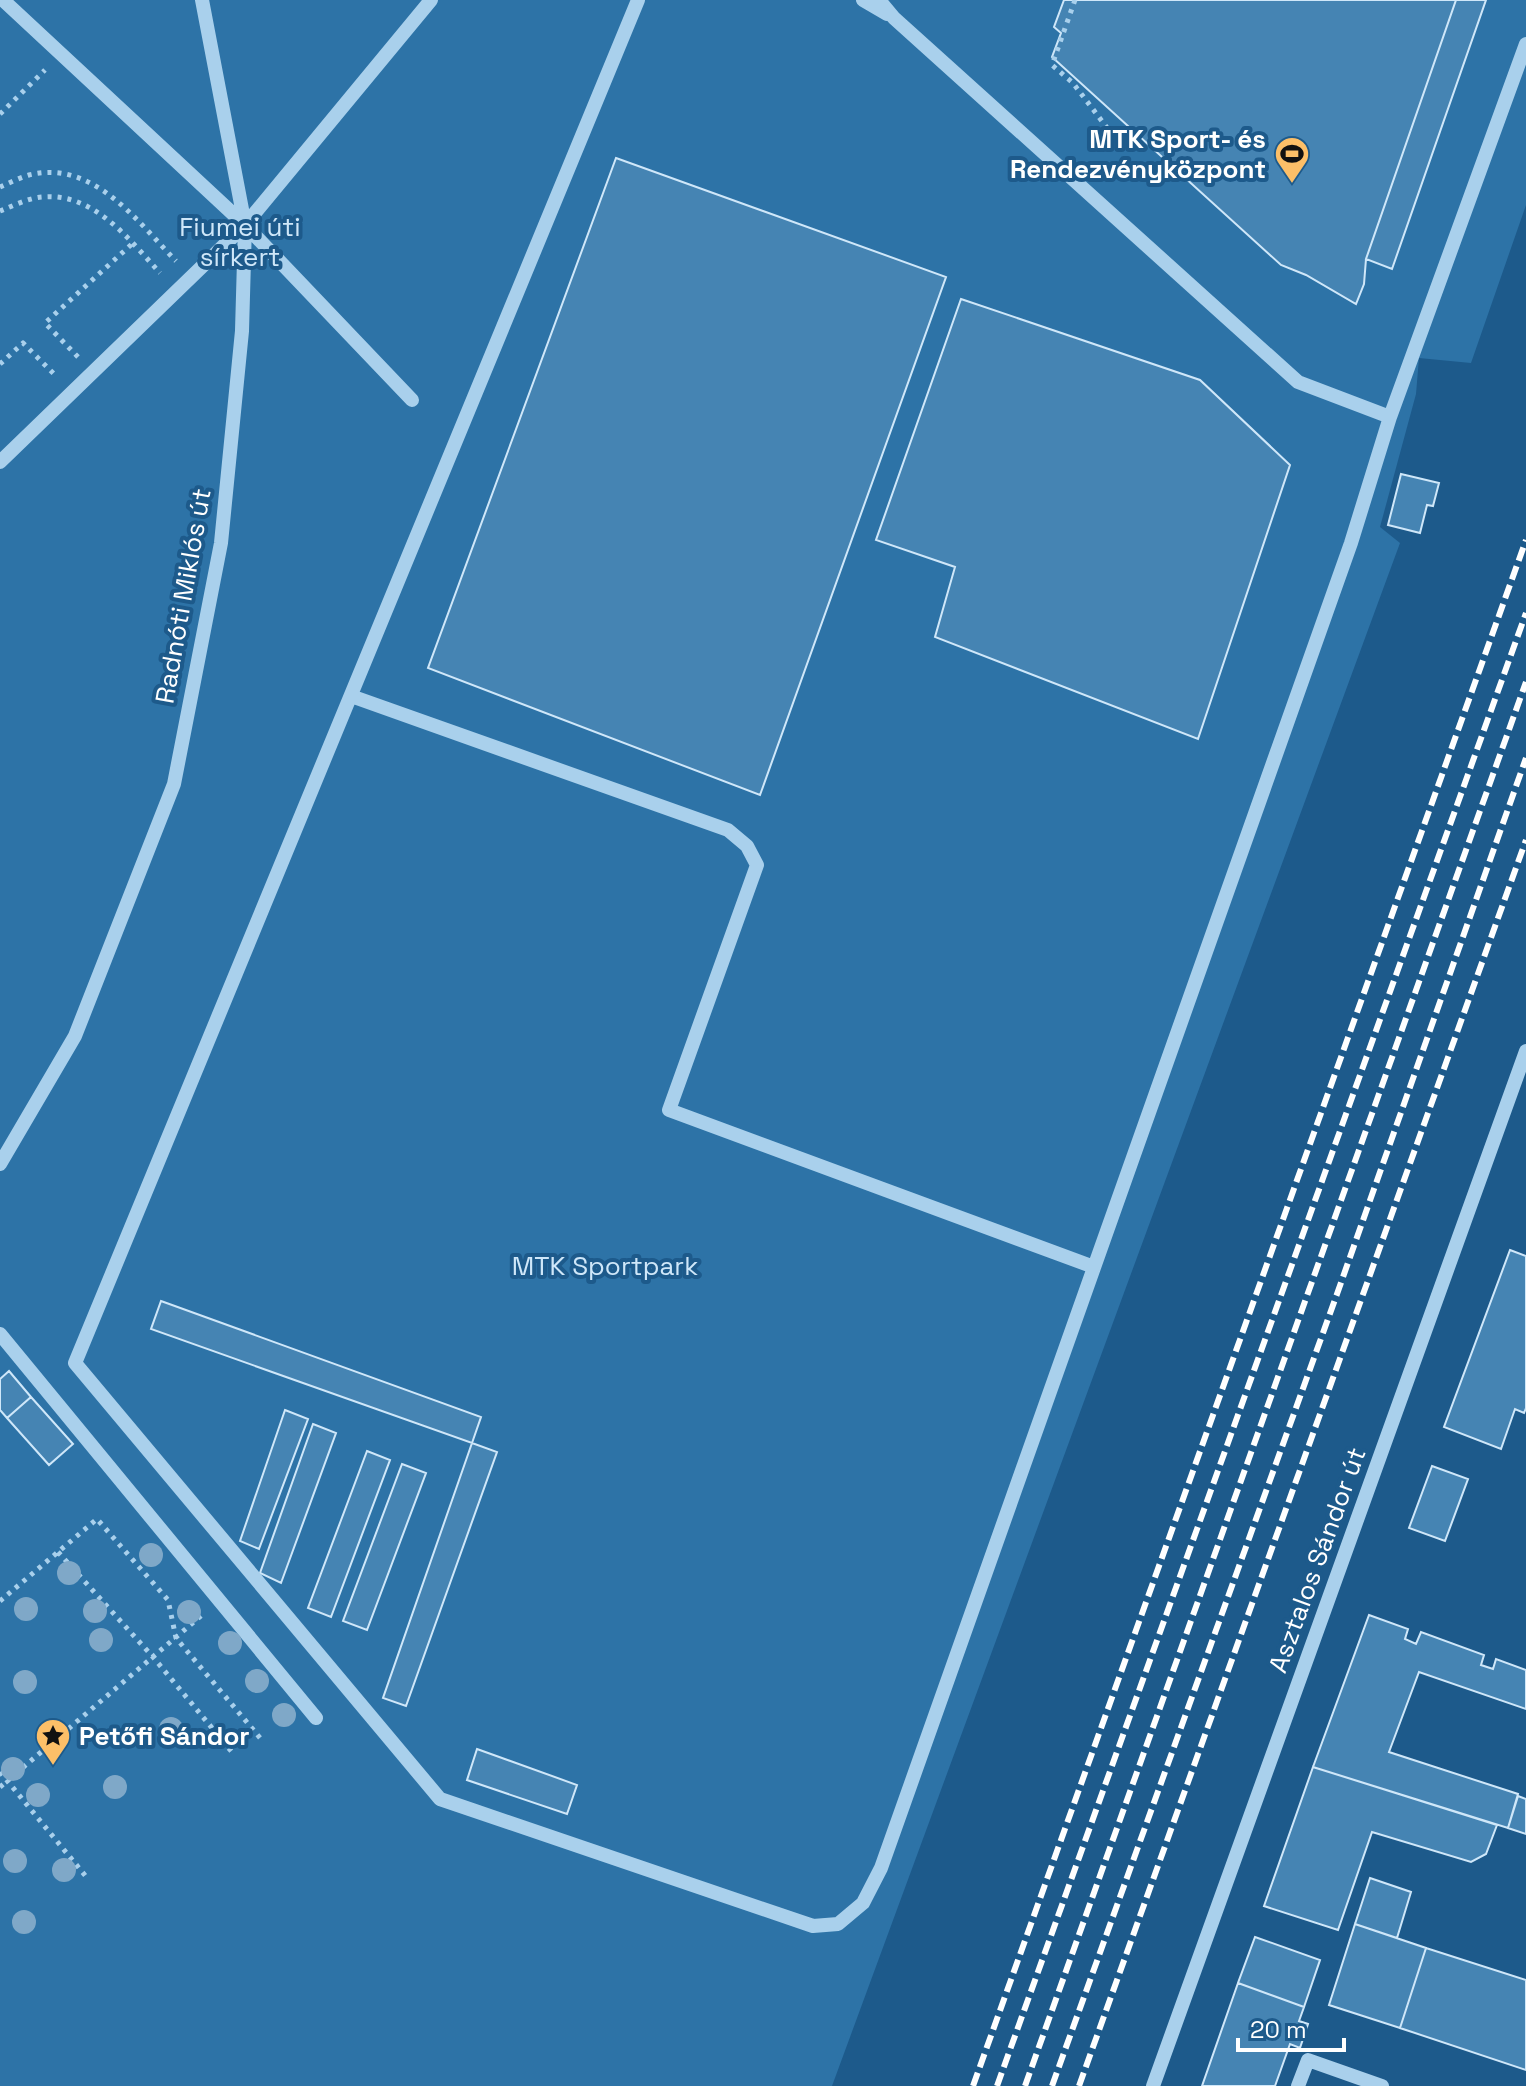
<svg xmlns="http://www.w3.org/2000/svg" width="1526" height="2086" viewBox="0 0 1526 2086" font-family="'Space Grotesk',sans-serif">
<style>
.green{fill:#2d73a7}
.building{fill:#4584b3;stroke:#cfe7f9;stroke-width:2}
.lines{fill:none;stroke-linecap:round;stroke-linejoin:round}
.path{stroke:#a9d0ec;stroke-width:5;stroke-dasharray:4 6;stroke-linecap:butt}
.minor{stroke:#a9d0ec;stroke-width:14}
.rail{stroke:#fff;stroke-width:6;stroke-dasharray:14 6;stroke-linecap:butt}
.tree{fill:#7fa8c8}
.labels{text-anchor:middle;stroke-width:8;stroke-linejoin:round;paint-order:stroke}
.poi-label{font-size:26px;font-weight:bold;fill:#fff;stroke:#1d5a8b;text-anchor:end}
.park-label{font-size:26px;fill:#cfe7f9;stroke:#1d5a8b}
.street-label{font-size:26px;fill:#fff;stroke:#1d5a8b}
</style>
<rect width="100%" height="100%" fill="#1d5a8b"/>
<path class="green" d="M0,0H1526V205L1471,363L1419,358L1416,394L1380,527L1400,543L832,2086H0Z"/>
<path class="building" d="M1064,0H1456L1366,259L1364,284L1356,304L1306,275L1281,265L1052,57L1061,33L1054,27Z
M1456,0H1486L1392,269L1366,259Z
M616,158L946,277L760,795L428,668Z
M961,299L1200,380L1290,465L1198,739L935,637L955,567L876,540Z
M1401,474L1439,483L1433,506L1427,505L1420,533L1388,525Z
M1510,1250L1526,1256V1408L1524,1413L1515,1409L1501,1449L1444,1427Z
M161,1301L481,1417L472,1443L151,1329Z
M9,1371L31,1397L7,1418L0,1410V1379Z
M31,1397L73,1444L49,1465L7,1418Z
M285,1410L308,1419L259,1549L240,1541Z
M313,1424L336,1433L281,1583L260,1573Z
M472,1443L497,1452L406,1706L383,1698Z
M367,1451L390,1460L331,1617L308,1608Z
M402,1464L426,1473L367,1630L343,1621Z
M1432,1466L1468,1479L1445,1541L1409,1528Z
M1369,1615L1408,1629L1405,1639L1416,1644L1421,1632L1484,1655L1481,1665L1493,1669L1496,1659L1526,1670V1709L1419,1672L1389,1752L1518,1794L1508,1828L1313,1767Z
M477,1749L577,1785L567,1814L467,1780Z
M1313,1767L1497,1825L1486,1854L1471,1862L1372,1832L1338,1930L1264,1906Z
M1518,1796L1526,1799V1834L1508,1828Z
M1370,1878L1411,1892L1397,1938L1355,1924Z
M1355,1924L1426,1948L1400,2028L1329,2005Z
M1255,1937L1320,1960L1304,2007L1238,1983Z
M1426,1948L1526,1980V2070L1400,2028Z
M1238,1983L1304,2007L1299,2021L1308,2024L1300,2048L1290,2044L1275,2086H1202Z"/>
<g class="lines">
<path class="path" d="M1075,0L1052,65L1073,83L1114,137
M0,114L45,70
M0,187C9,183 19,178 29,175C93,159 137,221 176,261
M0,211C13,206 28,198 42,197C93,192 129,239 160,273
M78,357L45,323L133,243
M0,364L23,343L55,375
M58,1552L153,1657L232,1752
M0,1601L97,1519L168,1600L176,1638L261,1739
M0,1772L88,1879
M0,1787L202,1615"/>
<path class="minor" d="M3,0L245,225L412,400
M638,0L75,1363L440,1799L813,1926L838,1924L863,1903L881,1868L1351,543L1390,417L1526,44
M863,0L887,14
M879,0L894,18L1298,382L1390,417
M0,462L245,225L431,0
M351,696L728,830L747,846L757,865L669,1110L1094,1267
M0,1164L75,1036L174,784L221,543L242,331L245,225L202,0
M0,1334L316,1718
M1153,2086L1526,1051
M1298,2086L1308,2060L1382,2086"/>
<path class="rail" d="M973,2086L1526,540
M997,2086L1526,613
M1025,2086L1526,682
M1052,2086L1337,1294L1526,758
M1079,2086L1526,840"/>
</g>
<g class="tree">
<circle cx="151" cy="1555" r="12"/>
<circle cx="69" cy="1573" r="12"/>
<circle cx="26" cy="1609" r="12"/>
<circle cx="95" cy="1611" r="12"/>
<circle cx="189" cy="1612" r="12"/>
<circle cx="101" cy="1640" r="12"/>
<circle cx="230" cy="1643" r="12"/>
<circle cx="257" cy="1681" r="12"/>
<circle cx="25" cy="1682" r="12"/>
<circle cx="284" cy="1715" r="12"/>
<circle cx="171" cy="1729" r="12"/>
<circle cx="13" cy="1769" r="12"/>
<circle cx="115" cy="1787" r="12"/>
<circle cx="38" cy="1795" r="12"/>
<circle cx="15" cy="1861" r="12"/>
<circle cx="64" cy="1870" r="12"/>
<circle cx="24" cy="1922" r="12"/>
</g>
<defs>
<symbol id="stadium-pin" viewBox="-11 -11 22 30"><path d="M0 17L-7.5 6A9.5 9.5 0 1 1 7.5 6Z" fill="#fcbf68" stroke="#1d5a8b"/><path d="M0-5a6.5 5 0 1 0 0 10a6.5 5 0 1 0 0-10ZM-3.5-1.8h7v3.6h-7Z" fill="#111"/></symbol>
<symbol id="sight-pin" viewBox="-11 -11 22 30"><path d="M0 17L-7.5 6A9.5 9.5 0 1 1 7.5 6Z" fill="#fcbf68" stroke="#1d5a8b"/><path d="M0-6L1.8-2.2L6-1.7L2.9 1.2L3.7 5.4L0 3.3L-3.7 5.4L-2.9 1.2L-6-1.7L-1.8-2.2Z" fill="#111"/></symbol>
</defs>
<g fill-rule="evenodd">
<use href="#stadium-pin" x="1272" y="134" width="40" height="54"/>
<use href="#sight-pin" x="33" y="1716" width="40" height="54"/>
</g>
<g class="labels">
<g class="poi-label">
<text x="1266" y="148">MTK Sport- és<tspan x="1266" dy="30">Rendezvényközpont</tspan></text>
<text x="79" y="1745" text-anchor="start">Petőfi Sándor</text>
</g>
<g class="park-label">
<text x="240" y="236">Fiumei úti<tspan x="240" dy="30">sírkert</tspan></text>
<text x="605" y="1275">MTK Sportpark</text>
</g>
<g class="street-label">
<text transform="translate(183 596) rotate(-80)" y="9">Radnóti Miklós út</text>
<text transform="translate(1317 1560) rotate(-70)" y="9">Asztalos Sándor út</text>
</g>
</g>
<path d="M1238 2038v12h106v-12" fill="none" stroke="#ffffff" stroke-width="4"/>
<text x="1250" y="2038" font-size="24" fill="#ffffff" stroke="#1d5a8b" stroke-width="6" paint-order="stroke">20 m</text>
</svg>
